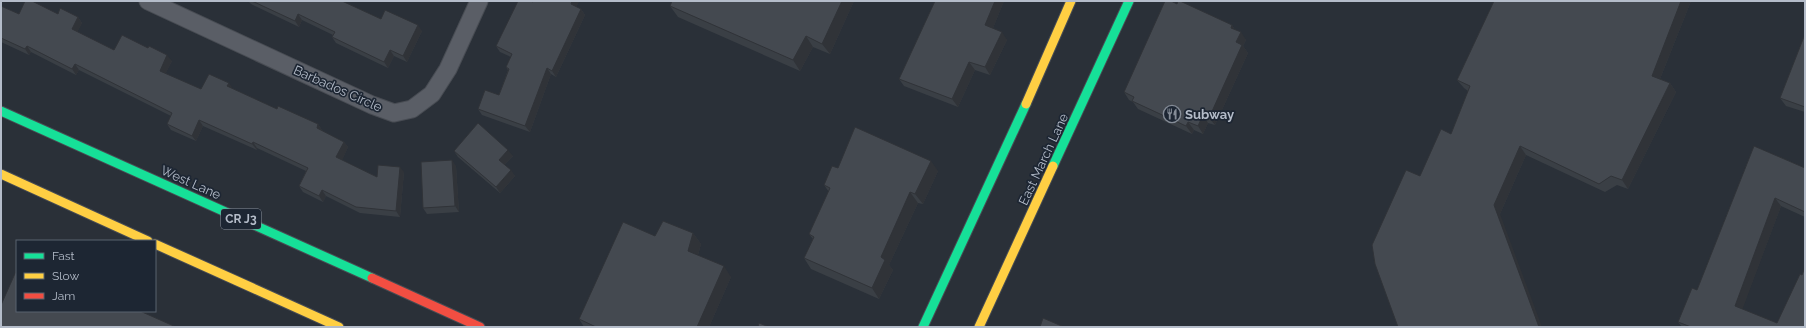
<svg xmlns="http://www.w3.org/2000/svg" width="1806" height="328" viewBox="0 0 1806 328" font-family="Raleway,sans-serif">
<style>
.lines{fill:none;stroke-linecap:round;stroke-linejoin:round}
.street-casing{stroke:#484c53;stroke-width:19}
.fast-casing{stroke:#484c53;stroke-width:11}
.slow-casing{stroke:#484c53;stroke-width:11}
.jam-casing{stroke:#484c53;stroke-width:11}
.street{stroke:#5a5e66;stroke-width:17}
.fast{stroke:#16e098;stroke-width:9}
.slow{stroke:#ffcf43;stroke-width:9}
.jam{stroke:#f24e42;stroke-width:9}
.wall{fill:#3a3f45}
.shaded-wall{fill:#303338}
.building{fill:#444950;stroke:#303338}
.labels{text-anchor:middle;stroke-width:3.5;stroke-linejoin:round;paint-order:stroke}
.shield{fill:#1d2633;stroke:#878f9c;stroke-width:1}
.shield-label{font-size:12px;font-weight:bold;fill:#b4bcc9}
.street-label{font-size:13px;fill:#b4bcc9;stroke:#1d2633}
.poi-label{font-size:13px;font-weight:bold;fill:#b4bcc9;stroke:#1d2633;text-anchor:start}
</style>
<rect width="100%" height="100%" fill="#2a3038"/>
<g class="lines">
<defs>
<path id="street" d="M148,1L372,105L394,113L412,109L432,94L448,69L479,1"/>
<path id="fast" d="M1,111L372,278
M1053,166L1129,1
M923,327L1026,104"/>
<path id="slow" d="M1026,104L1071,1
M1,174L148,241
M155,244L339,327
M979,327L1053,166"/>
<path id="jam" d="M372,278L480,327"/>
</defs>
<use href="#street" class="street-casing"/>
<use href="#fast" class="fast-casing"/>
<use href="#slow" class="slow-casing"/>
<use href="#jam" class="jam-casing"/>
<use href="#street" class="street"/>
<use href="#fast" class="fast"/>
<use href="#slow" class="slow"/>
<use href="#jam" class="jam"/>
</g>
<path class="wall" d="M248,1H342L381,19L422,31L407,62L394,56L388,68L336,43L332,37L333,35L302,20L299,27L251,4Z
M533,1H579L576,7L581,9L585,15L556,77L551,74L530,132L482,115L478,109L499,95L508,70L506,67L511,57L500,52L496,46Z
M854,1L830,54L813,47L800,71L678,17L670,6Z
M935,1H1004L993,28L1007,40L990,75L975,70L958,107L904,86L899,79Z
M1494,1H1691L1660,79L1670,83L1676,92L1628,189L1617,185L1605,192L1526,155L1500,214L1420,176L1451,134L1468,91L1464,88L1457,80Z
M1,6L19,14H58L78,17L82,23L77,32L114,50L172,61L165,74L201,89H233L277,109L318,124L322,130V131L344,142L348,147L342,160L377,177L404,172L400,217L360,213L326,196L323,202L303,192L299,186L306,171L257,148V150L203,126L196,141L171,130L167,124L171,116L79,70L76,75L31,52L29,55L1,42Z
M1232,25L1235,30L1246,40L1243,46L1248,53L1215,125L1208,123L1203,134L1194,130L1192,134L1138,109L1133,102L1129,100L1124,92Z
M1805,34V112L1786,106L1780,98Z
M1754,146L1805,168V217L1781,206L1742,309L1777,323L1805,327H1682L1678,322L1697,290Z
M454,151L513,156L504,165L515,176L500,193L458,157Z
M456,166L459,212L427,214L423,208Z
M838,168L938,171L923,204L918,203L889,265L893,270L879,299L811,269L804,258L813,239L809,234L829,192L824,185Z
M693,233L701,244L698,255L731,277L709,327H584L579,319L655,236Z"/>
<path class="shaded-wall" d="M572,1H579L575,10L571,4Z
M842,1H854L830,54L822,44Z
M995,1H1004L991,33L985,25Z
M1681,1H1691L1658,84L1652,76Z
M581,9L585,15L556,77L552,71Z
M298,14L302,20L299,27L295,21Z
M78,17L82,23L76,35L72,29Z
M418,25L422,31L407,62L403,56Z
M1232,25L1237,33L1231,28Z
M1002,32L1007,40L990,75L985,67Z
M1241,32L1246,40L1243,46L1248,53L1215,125L1209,118L1236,42Z
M806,36L813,47L800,71L793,60Z
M27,46L31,52L29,55L25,49Z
M390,50L394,56L388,68L384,62Z
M167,55L172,61L164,77L160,71Z
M969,62L975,70L958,107L952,99Z
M75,64L79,70L76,75L72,69Z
M547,68L551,74L530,132L525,126Z
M229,83L233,89L227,86Z
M1670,83L1676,92L1628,189L1622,180Z
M1203,115L1208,123L1203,134L1198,126Z
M199,120L203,126L196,141L192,136Z
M1188,122L1194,130L1192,134L1186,126Z
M318,124L322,130L321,134L317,128Z
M253,142L257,148V150L252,144Z
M344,142L348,147L341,163L336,157Z
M1520,146L1526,155L1500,214L1542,327H1539L1494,205Z
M508,150L513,156L503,166L499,160Z
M452,160L456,166L459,212L455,206Z
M931,161L938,171L923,204L915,194Z
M400,167L404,172L400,217L396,211Z
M511,170L515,176L500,193L496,187Z
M322,190L326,196L323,202L319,196Z
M910,192L918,203L889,265L893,270L879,299L872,288L881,257Z
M1775,198L1781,206L1741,313L1735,306Z
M693,233L701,244L696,262L688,251Z
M724,266L731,277L709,327H697Z"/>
<path class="building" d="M25,1H32L58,14L60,8L78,17L72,29L114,50L122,35L148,48L149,46L167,55L160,71L201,89L209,74L229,83L227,86L277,109L278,106L318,124L317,128L344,142L336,157L377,177L378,165L400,167L396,211L356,207L322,190L319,196L299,186L308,168L253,142L252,144L199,120L192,136L167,124L172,113L75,64L72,69L27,46L25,49L1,38V6L19,14Z
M252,1H342L381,19L385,10L418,25L403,56L390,50L384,62L332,37L335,32L298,14L295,21Z
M518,1H531L533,2V1H572L571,4L581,9L552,71L547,68L525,126L478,109L485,90L499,95L509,69L506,67L512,54L496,46Z
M672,1H842L822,44L806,36L793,60L670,6Z
M935,1H995L985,25L1002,32L985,67L969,62L952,99L899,79Z
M1165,1H1171L1177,4L1178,1H1180L1232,25L1231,28L1241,32L1236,42L1242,45L1209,118L1203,115L1198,126L1188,122L1186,126L1132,101L1134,97L1124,92Z
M1494,1H1681L1652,76L1670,83L1622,180L1611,176L1599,184L1520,146L1494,205L1539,327H1398L1375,264L1372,245L1406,170L1420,176L1441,129L1451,134L1470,86L1457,80Z
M1805,34V107L1780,98Z
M478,123L508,150L499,160L511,170L496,187L454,151Z
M855,127L931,161L915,194L910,192L881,257L885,260L872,288L804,258L814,237L809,234L830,188L824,185L832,166L838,168Z
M1754,146L1805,168V212L1775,198L1735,306L1777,323L1800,274L1802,275L1805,267V327H1691L1678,322L1692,288L1697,290Z
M452,160L455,206L423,208L421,162Z
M663,221L693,233L688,251L724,266L697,327H596L579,319L623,222L655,236Z
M17,269V311H140L176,327H1V305Z
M1043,318L1064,327H1040Z
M759,323L769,327H758Z"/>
<defs>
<symbol id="restaurant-ring" viewBox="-11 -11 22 22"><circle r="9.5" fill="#1d2633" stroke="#848b96" stroke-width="1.5"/><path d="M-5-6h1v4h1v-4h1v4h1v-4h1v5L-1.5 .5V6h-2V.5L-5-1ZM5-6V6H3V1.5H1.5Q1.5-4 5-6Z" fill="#848b96"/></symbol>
</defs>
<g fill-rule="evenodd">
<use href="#restaurant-ring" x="1162" y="104" width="20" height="20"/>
</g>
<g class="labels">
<rect class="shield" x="221" y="209" width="40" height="20" rx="3"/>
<g class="shield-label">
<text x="241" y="223">CR J3</text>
</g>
<g class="street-label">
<text transform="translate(338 88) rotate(24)" y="5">Barbados Circle</text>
<text transform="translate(1043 159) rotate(-65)" y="5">East March Lane</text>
<text transform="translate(191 182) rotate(24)" y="5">West Lane</text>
</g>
<g class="poi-label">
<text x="1185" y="119">Subway</text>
</g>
</g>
<rect width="1806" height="328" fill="none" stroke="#b4bcc9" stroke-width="4"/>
<rect x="16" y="240" width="140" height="72" fill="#1d2633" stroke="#59626f"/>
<rect x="24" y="253" width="20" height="6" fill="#16e098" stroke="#59626f"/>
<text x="52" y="260" font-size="12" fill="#b4bcc9">Fast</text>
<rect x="24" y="273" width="20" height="6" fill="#ffcf43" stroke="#59626f"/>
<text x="52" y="280" font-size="12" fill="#b4bcc9">Slow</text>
<rect x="24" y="293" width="20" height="6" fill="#f24e42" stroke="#59626f"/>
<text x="52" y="300" font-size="12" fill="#b4bcc9">Jam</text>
</svg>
